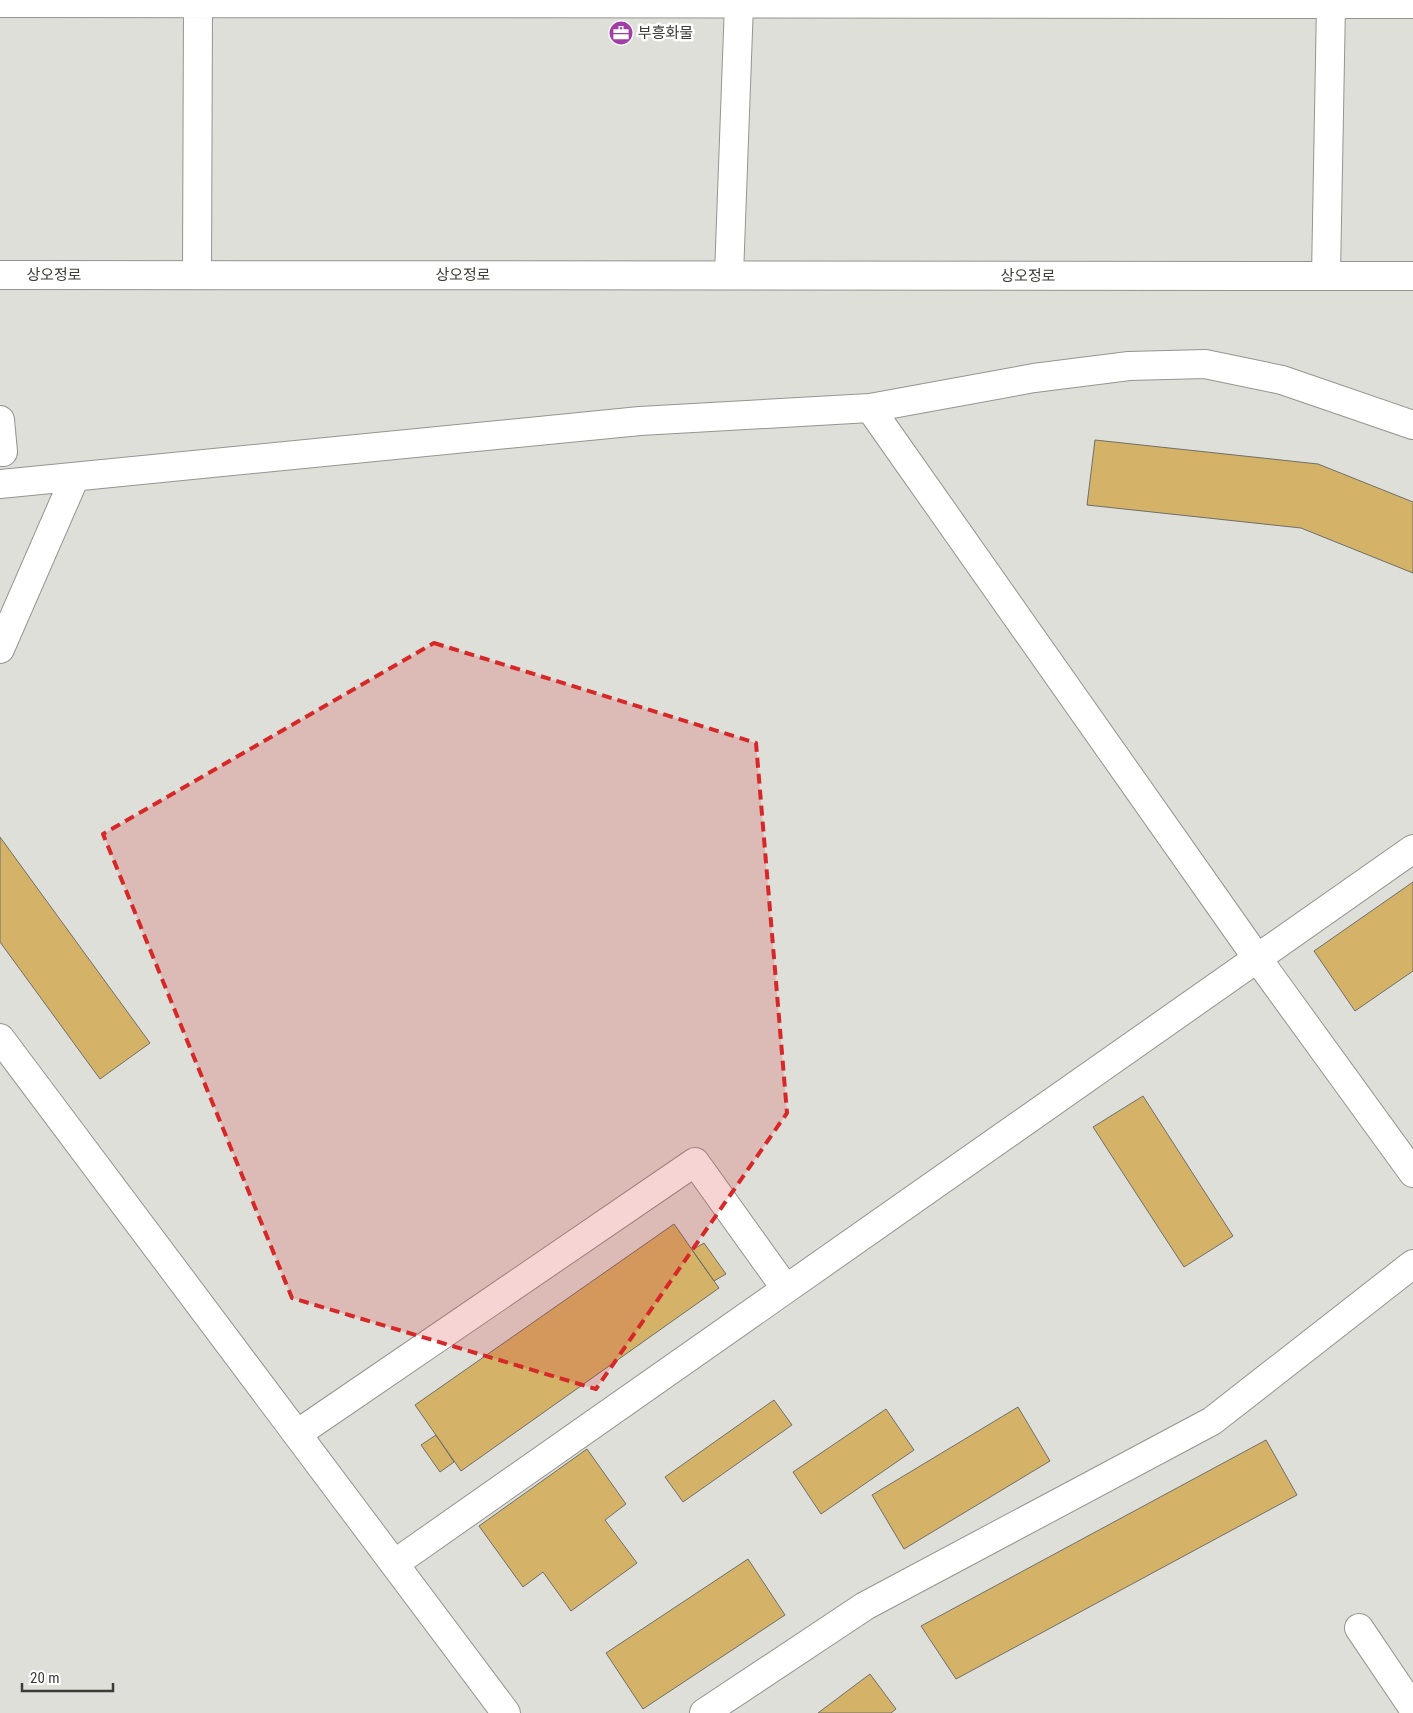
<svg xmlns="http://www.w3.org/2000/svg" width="1413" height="1713" viewBox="0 0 1413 1713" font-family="'Roboto Condensed','Noto Sans KR',sans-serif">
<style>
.building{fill:#d4b369;stroke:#706e69}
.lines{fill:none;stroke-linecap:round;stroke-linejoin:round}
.minor-casing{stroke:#94958f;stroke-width:30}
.minor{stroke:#fff;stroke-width:28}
.marked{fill:#d62828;fill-opacity:0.2;stroke:#d62828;stroke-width:4;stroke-dasharray:10 6;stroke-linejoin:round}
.labels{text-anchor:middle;stroke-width:5;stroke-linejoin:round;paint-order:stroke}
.poi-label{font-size:15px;fill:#3b3c3a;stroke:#fffffe;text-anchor:start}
.street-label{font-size:15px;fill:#3b3c3a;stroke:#fffffe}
</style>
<rect width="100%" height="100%" fill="#dedfd9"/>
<path class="building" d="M1095,440L1318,464L1413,502V573L1301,528L1087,505Z
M0,837L150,1043L100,1079L0,942Z
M1413,882V971L1355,1011L1314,951Z
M1143,1096L1233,1236L1184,1267L1093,1127Z
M674,1224L719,1288L461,1471L415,1405Z
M704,1243L726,1274L714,1281L692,1250Z
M774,1400L792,1425L683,1502L665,1477Z
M1018,1407L1050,1461L904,1549L872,1495Z
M886,1409L914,1450L821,1514L793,1472Z
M436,1435L454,1462L440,1472L421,1445Z
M1266,1440L1297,1495L956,1679L921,1626Z
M587,1449L626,1504L605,1520L637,1563L571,1611L543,1572L523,1587L479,1526Z
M748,1559L785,1615L643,1709L606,1653Z
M870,1674L896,1709L891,1713H818Z"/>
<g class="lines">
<defs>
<path id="minor" d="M0,3L1413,4
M0,275L1413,276
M197,275L198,3
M729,275L739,4
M1326,276L1331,4
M870,408L1257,958L1413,1173
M0,420L3,452
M0,484L640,421L870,408L1034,378L1129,366L1205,364L1282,380L1413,425
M0,649L75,477
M0,1038L506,1713
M297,1434L695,1162L786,1289
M394,1564L1413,849
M1359,1628L1413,1708
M704,1713L865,1606L1212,1421L1413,1264"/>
</defs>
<use href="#minor" class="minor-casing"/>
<use href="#minor" class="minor"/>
</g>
<path class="marked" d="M434,643L756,743L787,1113L596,1389L292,1298L103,834Z"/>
<defs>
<symbol id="office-disc" viewBox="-11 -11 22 22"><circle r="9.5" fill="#a03ea5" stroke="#fffffe"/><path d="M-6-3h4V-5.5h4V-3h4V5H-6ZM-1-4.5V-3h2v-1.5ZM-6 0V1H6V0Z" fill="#fff"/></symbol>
</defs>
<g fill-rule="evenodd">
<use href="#office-disc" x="607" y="19" width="28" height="28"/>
</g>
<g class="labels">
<g class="poi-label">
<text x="638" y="38">부흥화물</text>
</g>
<g class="street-label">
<text x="54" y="280">상오정로</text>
<text x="463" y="280">상오정로</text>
<text x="1028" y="281">상오정로</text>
</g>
</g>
<path d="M22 1683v8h91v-8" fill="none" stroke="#3b3c3a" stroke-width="2.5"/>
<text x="30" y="1683" font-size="15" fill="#3b3c3a" stroke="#fffffe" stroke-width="4" paint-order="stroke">20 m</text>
</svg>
